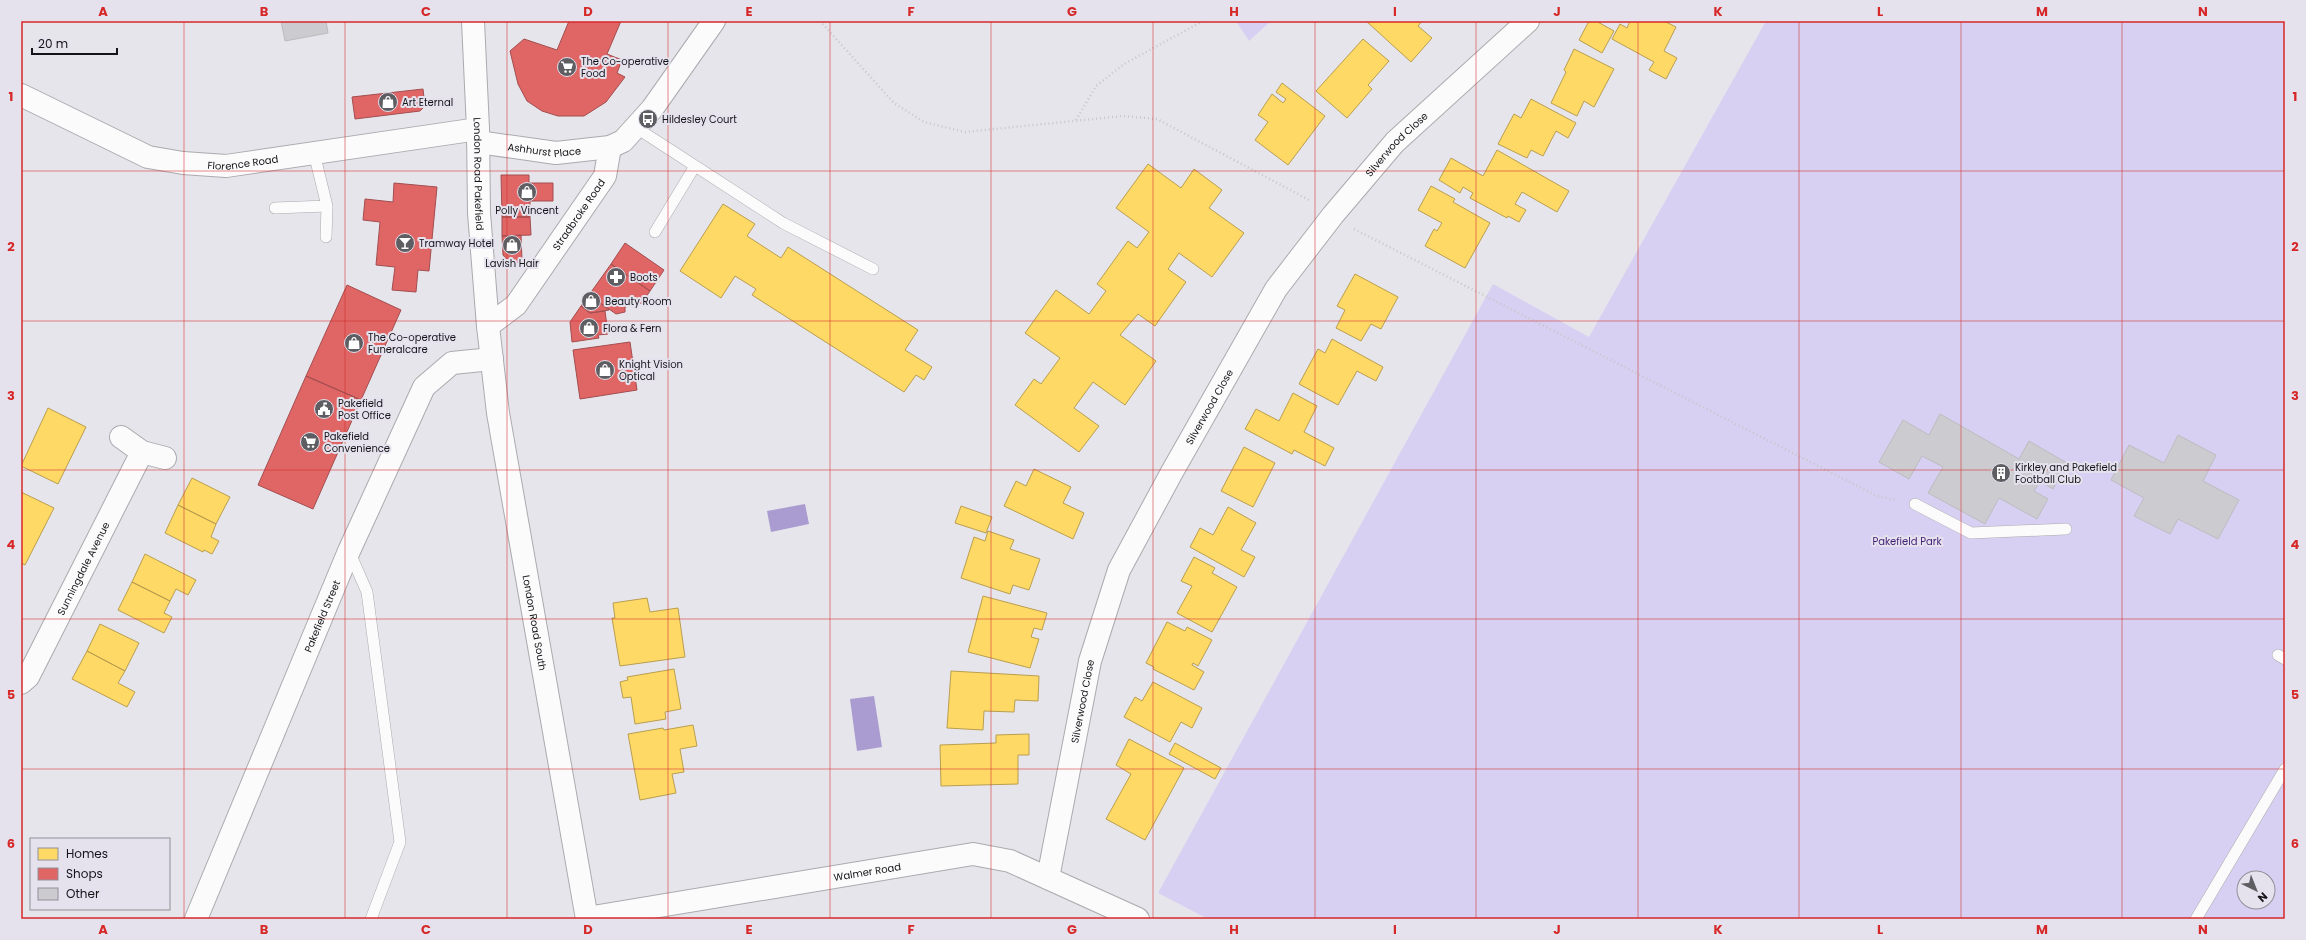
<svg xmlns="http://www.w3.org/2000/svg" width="2306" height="940" viewBox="0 0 2306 940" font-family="Poppins,sans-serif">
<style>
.green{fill:#d8d0f2;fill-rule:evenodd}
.water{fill:#aa9cd1}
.homes{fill:#ffd966;stroke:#b99e4f}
.shops{fill:#e06666;stroke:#a34d4f}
.building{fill:#cccbd0;stroke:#bcbcc0}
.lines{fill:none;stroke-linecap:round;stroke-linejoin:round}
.lane-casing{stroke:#abaaae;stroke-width:12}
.street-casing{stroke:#abaaae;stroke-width:24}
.secondary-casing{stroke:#abaaae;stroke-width:24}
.path{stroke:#c7c6c8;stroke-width:2.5;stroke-dasharray:1 3;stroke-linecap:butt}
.lane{stroke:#fbfbfc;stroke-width:11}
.street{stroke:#fbfbfc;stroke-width:22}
.secondary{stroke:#fbfbfc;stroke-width:22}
.grid{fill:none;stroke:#d62828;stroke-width:1;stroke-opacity:0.55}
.labels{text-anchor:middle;stroke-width:4;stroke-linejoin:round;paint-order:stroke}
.poi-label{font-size:10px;fill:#151418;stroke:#e5e2ee;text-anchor:start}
.street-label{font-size:10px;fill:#151418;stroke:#e5e2ee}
.park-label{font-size:10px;fill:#401e75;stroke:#e5e2ee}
.neatline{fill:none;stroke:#d62828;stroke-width:1.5}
.grid-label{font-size:13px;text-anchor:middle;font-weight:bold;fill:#d62828}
</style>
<rect width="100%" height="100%" fill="#e6e5eb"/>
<path class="green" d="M1236,21H1271L1249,41Z
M1766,21H2285V919H1208L1158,893L1493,284L1589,337ZM2244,878H2268V902H2244Z"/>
<path class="water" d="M805,504L809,524L771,532L767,511Z
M874,696L882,747L857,751L850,699Z"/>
<path class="homes" d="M1366,21H1422L1418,26L1432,38L1411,62Z
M1589,21H1596L1614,31L1602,53L1579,40Z
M1630,21H1664L1676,27L1664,51L1677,58L1666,79L1649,70L1654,62L1612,39L1620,24L1627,28Z
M1363,39L1389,61L1368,85L1372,89L1347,118L1316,91Z
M1574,49L1614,69L1594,107L1584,101L1577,116L1551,103L1566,72L1564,70Z
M1282,83L1325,116L1288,165L1255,140L1268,122L1258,115L1272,94L1283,103L1286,99L1276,92Z
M1531,99L1576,123L1568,138L1556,131L1543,156L1531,150L1527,158L1498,144L1514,114L1521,118Z
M1497,150L1569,191L1557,212L1522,192L1515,204L1526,210L1519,222L1508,216L1507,218L1470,198L1473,193L1463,187L1460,193L1439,180L1451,158L1483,176Z
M1148,164L1181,188L1194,169L1222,190L1209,208L1244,233L1212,277L1179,253L1168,269L1186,282L1155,326L1138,314L1120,335L1156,361L1125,405L1093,382L1074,408L1099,426L1079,452L1015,405L1034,379L1041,384L1060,358L1025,333L1056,290L1089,314L1106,291L1097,284L1128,241L1137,248L1149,232L1116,208Z
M1431,186L1455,199L1453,202L1490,223L1465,268L1425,246L1434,229L1437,231L1442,223L1418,210Z
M723,204L755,224L747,236L781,258L788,247L918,330L905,350L932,367L924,380L916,375L904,392L752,295L756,289L735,276L721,298L680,271Z
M1355,274L1398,297L1381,329L1371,324L1361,341L1336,328L1345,310L1337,306Z
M1332,339L1383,367L1376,381L1357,371L1338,405L1299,384L1318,349L1325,353Z
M1293,393L1317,406L1304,432L1334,448L1325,466L1294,450L1292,454L1245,429L1256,409L1279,421Z
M48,408L86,427L58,484L21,466Z
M1244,447L1275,463L1253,507L1221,491Z
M1034,469L1071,487L1063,503L1084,513L1073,539L1004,506L1016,481L1026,486Z
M192,478L230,497L216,524L178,505Z
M21,492L54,508L25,565L21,563Z
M178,505L216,524L211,537L219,541L212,554L204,550L203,552L165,533Z
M961,506L992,517L986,533L955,523Z
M1228,507L1256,523L1241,550L1255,557L1244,577L1190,547L1200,528L1213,535Z
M988,531L1014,540L1010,549L1040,559L1029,590L1013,585L1010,594L961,578L974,537L985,541Z
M145,554L196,580L188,595L176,589L170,601L132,582Z
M1194,557L1215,568L1212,573L1237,587L1212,632L1177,613L1192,586L1181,581Z
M132,582L170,601L164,613L172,617L164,633L118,610Z
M983,596L1047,613L1042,630L1034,628L1031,637L1039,639L1030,668L968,652Z
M647,598L650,612L678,608L685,657L620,666L612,618H615L613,603Z
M1167,622L1185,631L1187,627L1212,640L1198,666L1193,663L1192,665L1204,672L1194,690L1153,669L1154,667L1146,663Z
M100,624L139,643L125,671L87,651Z
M87,651L125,671L118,683L135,692L127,707L72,679Z
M674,669L681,709L665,712L666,719L635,724L631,697L623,698L620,682L628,680L627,677Z
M951,671L1039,676L1038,701L1015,700L1014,712L984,711L983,730L947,728Z
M1153,682L1202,708L1192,728L1181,722L1170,742L1124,717L1135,697L1142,701Z
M693,725L697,746L680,749L684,772L672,774L676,793L640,800L628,734L663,728L664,730Z
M1029,734V755H1018V784L941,786L940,745L996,743V735Z
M1129,739L1184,768L1145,840L1106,819L1131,774L1116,765Z
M1175,743L1221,768L1215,779L1169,754Z"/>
<path class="shops" d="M569,21H621L607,54L622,60L617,73L625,77L606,102L584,116H558L542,111L527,101L518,84L510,51L524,39L557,50Z
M423,89L425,106L420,111L355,119L352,97Z
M501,175H529V183H553V201H530V217H502Z
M394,183L437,187L429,271L418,270L416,292L392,290L395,267L376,265L380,222L363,220L365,199L393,202Z
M502,217H530L531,235L502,236Z
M521,235L522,260L517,263L509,262L503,255L502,236Z
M625,243L664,270L650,291L611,264Z
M611,264L650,291L642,303L625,307V312L616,314L589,295Z
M347,285L401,310L361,400L306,376Z
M589,295L609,310L590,313L581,306Z
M581,306L590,313L605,311L608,334L598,335L599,338L572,342L570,322Z
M630,342L637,390L580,399L573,350Z
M306,376L361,400L313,509L258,485Z"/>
<path class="building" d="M281,21H326L328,33L285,41Z
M1940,414L2019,459L2029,441L2067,463L2053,489L2040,481L2034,491L2048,499L2037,519L1999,498L1985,524L1928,493L1943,467L1922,456L1909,479L1879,462L1903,420L1929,435Z
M2178,435L2216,455L2203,481L2239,500L2218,539L2178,519L2170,534L2134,516L2144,498L2111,480L2129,445L2164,463Z"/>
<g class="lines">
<defs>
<path id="lane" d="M635,127L783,223L873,269
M314,153L327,206L326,237
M275,208L327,206
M655,232L695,166
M1915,504L1971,533L2066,529
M349,551L367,592L400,842L371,919
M2278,655L2285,659
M2196,919L2285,769"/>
<g id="street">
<path id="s1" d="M21,95L148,157L183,163L226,166L478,129"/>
<path d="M142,452L165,458"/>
<path id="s2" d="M21,683L28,677L142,452L121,437"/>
<path id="s3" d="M1048,878L1090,661L1119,570L1172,472L1276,289L1333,215L1395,142L1528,21"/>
<path id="s4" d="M587,918L973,854L1010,861L1138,919"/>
<path id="s5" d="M196,919L349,551L424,387L452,363L492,359"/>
</g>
<g id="secondary">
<path id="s6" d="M473,21L478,129L479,213L488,326L498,413L587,919"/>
<path id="s7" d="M478,142L556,153L610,147L623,141L652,109L714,21"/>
<path id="s8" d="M488,326L516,305L605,176L610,147"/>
</g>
</defs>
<use href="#lane" class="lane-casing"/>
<use href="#street" class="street-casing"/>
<use href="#secondary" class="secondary-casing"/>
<path class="path" d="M820,21L894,103L924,122L965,132L1123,116L1157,119L1311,201
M1076,120L1096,86L1124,64L1203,21
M1354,229L1877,496L1896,500"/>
<use href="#lane" class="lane"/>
<use href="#street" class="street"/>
<use href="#secondary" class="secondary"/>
</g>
<path class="grid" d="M184,21V919M345,21V919M507,21V919M668,21V919M830,21V919M991,21V919M1153,21V919M1315,21V919M1476,21V919M1638,21V919M1799,21V919M1961,21V919M2122,21V919M21,171H2285M21,321H2285M21,470H2285M21,619H2285M21,769H2285"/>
<defs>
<symbol id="supermarket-disc" viewBox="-11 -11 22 22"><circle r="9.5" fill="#5e5d62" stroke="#e5e2ee"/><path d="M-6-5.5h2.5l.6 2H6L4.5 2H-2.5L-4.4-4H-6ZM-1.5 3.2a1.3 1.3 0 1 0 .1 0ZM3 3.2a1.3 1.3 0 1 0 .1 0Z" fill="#fff"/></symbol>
<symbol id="shop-disc" viewBox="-11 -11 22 22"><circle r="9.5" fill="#5e5d62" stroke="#e5e2ee"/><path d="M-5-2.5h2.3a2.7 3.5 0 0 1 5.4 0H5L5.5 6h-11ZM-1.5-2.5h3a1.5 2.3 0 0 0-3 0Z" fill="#fff"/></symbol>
<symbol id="bus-disc" viewBox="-11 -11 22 22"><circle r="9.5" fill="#5e5d62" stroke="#e5e2ee"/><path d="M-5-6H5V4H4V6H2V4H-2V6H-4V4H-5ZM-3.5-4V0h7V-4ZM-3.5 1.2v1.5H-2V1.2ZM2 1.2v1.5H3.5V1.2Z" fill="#fff"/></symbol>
<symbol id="bar-disc" viewBox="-11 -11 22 22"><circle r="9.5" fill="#5e5d62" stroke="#e5e2ee"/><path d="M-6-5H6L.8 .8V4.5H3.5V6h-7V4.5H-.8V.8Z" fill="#fff"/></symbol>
<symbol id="pharmacy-disc" viewBox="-11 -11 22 22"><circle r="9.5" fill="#5e5d62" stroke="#e5e2ee"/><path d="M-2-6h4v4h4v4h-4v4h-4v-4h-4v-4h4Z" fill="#fff"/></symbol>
<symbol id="civic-disc" viewBox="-11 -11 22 22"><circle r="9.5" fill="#5e5d62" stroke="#e5e2ee"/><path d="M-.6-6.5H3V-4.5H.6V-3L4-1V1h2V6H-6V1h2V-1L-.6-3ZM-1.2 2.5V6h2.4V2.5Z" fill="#fff"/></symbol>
<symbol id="building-disc" viewBox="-11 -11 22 22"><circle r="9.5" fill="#5e5d62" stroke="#e5e2ee"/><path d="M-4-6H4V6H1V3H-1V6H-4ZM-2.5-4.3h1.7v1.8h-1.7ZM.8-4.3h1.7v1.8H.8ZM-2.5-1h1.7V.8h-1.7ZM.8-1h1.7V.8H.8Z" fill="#fff"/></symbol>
</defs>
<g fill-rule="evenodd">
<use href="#supermarket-disc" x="556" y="56" width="22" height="22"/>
<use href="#shop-disc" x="377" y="91" width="22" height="22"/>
<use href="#bus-disc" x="637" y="108" width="22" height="22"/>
<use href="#shop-disc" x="516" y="181" width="22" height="22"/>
<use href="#bar-disc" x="394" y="232" width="22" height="22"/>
<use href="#shop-disc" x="501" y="234" width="22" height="22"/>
<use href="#pharmacy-disc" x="605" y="266" width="22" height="22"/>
<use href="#shop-disc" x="580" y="290" width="22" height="22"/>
<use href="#shop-disc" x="578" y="317" width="22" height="22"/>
<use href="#shop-disc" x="343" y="332" width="22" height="22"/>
<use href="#shop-disc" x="594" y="359" width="22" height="22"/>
<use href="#civic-disc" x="313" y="398" width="22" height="22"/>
<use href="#supermarket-disc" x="299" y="431" width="22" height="22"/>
<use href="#building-disc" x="1990" y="462" width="22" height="22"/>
</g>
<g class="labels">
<g class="poi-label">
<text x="581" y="65">The Co-operative<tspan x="581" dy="12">Food</tspan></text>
<text x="402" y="106">Art Eternal</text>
<text x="662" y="123">Hildesley Court</text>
<text x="527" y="214" text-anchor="middle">Polly Vincent</text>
<text x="419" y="247">Tramway Hotel</text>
<text x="512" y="267" text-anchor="middle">Lavish Hair</text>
<text x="630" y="281">Boots</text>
<text x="605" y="305">Beauty Room</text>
<text x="603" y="332">Flora &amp; Fern</text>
<text x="368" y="341">The Co-operative<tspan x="368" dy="12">Funeralcare</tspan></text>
<text x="619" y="368">Knight Vision<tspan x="619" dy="12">Optical</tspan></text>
<text x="338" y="407">Pakefield<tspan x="338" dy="12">Post Office</tspan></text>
<text x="324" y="440">Pakefield<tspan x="324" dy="12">Convenience</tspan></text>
<text x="2015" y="471">Kirkley and Pakefield<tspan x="2015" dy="12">Football Club</tspan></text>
</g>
<g class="street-label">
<text dy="4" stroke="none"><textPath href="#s3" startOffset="827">Silverwood Close</textPath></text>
<text dy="4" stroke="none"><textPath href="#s7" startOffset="67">Ashhurst Place</textPath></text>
<text dy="4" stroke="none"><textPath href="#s1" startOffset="237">Florence Road</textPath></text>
<text dy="4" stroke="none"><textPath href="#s6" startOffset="153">London Road Pakefield</textPath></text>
<text dy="4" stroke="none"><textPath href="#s8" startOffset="145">Stradbroke Road</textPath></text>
<text dy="4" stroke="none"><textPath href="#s3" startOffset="503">Silverwood Close</textPath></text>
<text dy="4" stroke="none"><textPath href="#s2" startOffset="131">Sunningdale Avenue</textPath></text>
<text dy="4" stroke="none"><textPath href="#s5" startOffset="328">Pakefield Street</textPath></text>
<text dy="4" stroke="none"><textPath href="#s6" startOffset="606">London Road South</textPath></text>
<text dy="4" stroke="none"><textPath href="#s3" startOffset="180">Silverwood Close</textPath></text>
<text dy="4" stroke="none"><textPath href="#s4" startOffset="284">Walmer Road</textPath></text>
</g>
<g class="park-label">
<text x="1907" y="545">Pakefield Park</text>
</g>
</g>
<rect width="2306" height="940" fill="none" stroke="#e5e2ee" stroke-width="44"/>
<rect x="30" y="838" width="140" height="72" fill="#e5e2ee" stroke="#929098"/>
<rect x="38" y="848" width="20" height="12" fill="#ffd966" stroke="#929098"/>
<text x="66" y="858" font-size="12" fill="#151418">Homes</text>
<rect x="38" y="868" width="20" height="12" fill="#e06666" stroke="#929098"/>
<text x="66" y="878" font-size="12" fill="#151418">Shops</text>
<rect x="38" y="888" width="20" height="12" fill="#cccbd0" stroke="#929098"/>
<text x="66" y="898" font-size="12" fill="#151418">Other</text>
<g transform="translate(2256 890) rotate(137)"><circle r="19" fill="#e5e2ee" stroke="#929098"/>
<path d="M0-3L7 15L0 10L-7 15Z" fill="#5e5d62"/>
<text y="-6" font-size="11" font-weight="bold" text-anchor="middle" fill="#151418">N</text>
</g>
<path d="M32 48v6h85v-6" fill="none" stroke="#151418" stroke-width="2"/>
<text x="38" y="48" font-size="12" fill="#151418" stroke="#e5e2ee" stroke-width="3" paint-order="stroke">20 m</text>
<rect x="22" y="22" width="2262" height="896" class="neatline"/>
<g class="grid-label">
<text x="103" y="16">A</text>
<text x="264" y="16">B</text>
<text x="426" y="16">C</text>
<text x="588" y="16">D</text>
<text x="749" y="16">E</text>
<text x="911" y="16">F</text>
<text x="1072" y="16">G</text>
<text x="1234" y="16">H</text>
<text x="1395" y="16">I</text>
<text x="1557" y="16">J</text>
<text x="1718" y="16">K</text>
<text x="1880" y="16">L</text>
<text x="2042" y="16">M</text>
<text x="2203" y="16">N</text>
<text x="11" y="101">1</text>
<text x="2295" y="101">1</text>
<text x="11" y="251">2</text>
<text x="2295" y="251">2</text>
<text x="11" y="400">3</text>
<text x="2295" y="400">3</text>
<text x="11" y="549">4</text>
<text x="2295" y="549">4</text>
<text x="11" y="699">5</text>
<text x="2295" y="699">5</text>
<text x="11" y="848">6</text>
<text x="2295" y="848">6</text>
<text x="103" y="934">A</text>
<text x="264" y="934">B</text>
<text x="426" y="934">C</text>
<text x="588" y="934">D</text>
<text x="749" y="934">E</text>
<text x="911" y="934">F</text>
<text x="1072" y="934">G</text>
<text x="1234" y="934">H</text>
<text x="1395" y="934">I</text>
<text x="1557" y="934">J</text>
<text x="1718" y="934">K</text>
<text x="1880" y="934">L</text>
<text x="2042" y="934">M</text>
<text x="2203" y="934">N</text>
</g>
</svg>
